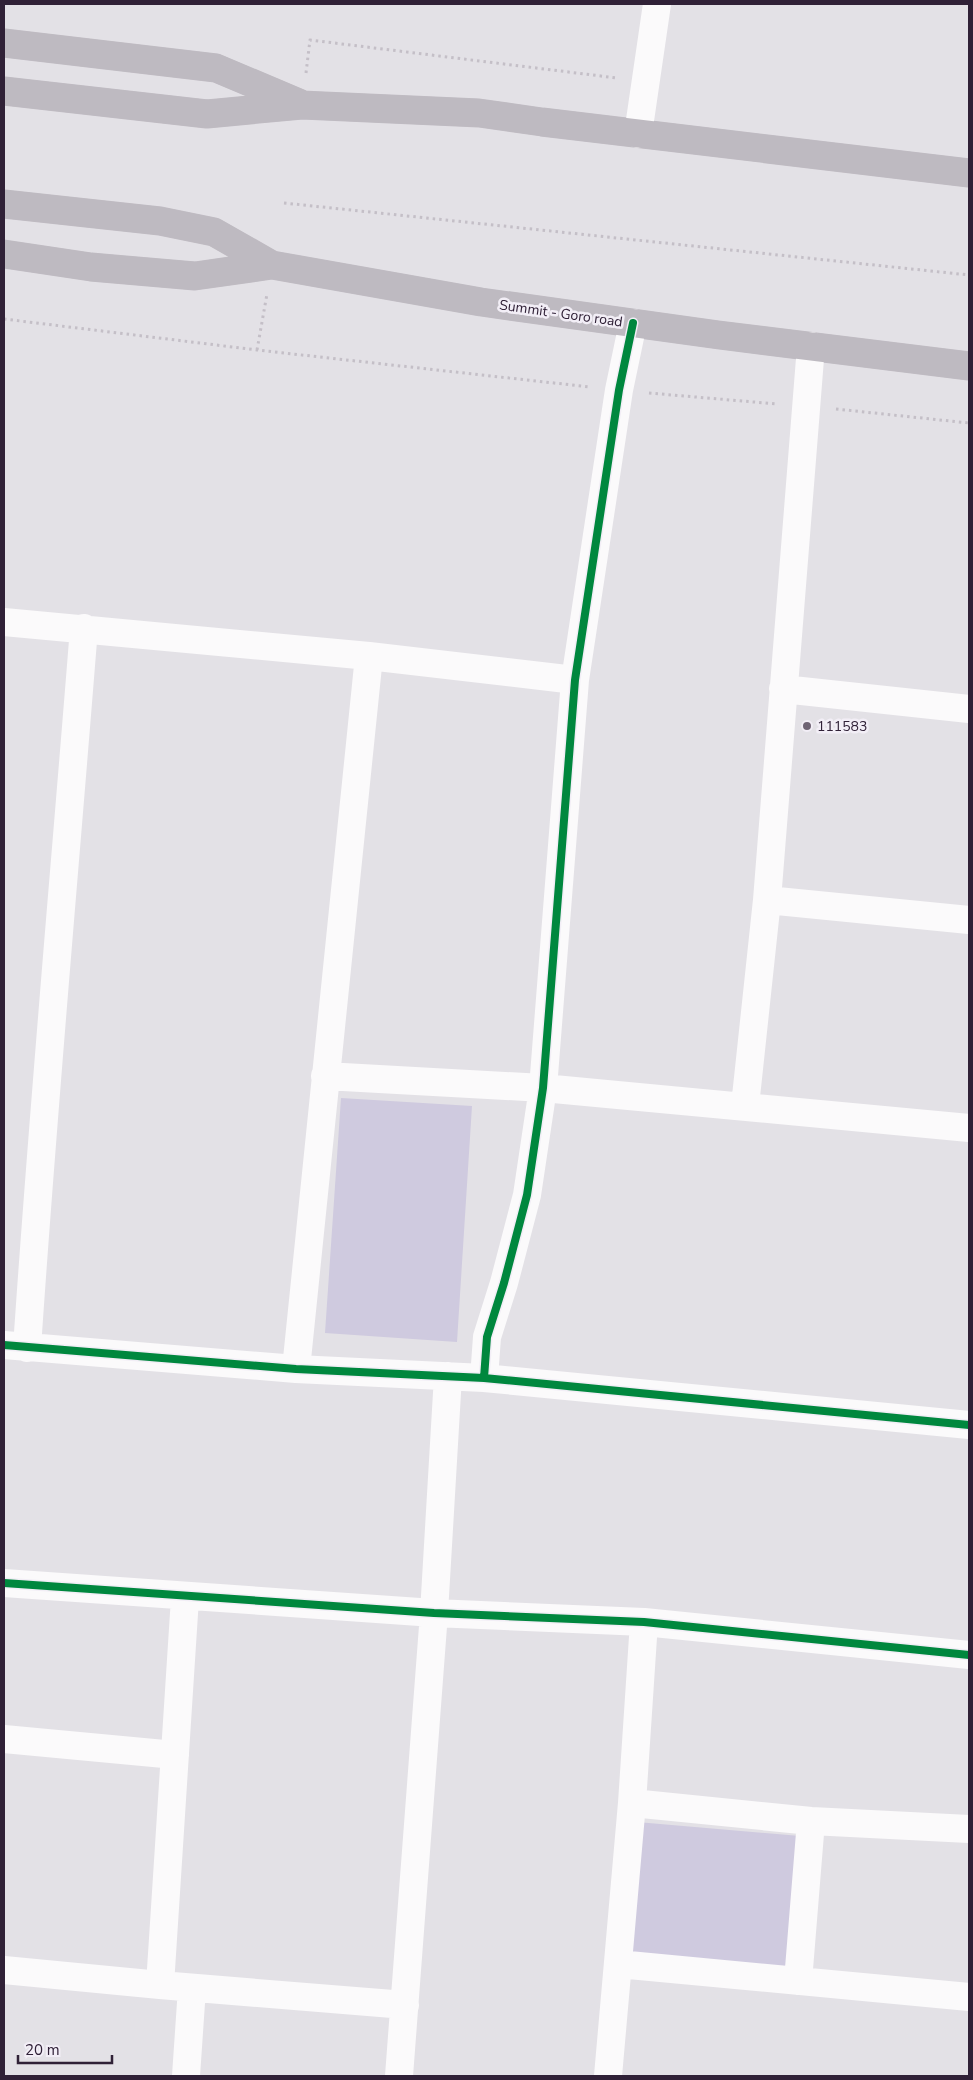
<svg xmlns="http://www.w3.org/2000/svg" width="973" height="2080" viewBox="0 0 973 2080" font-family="'Nunito Sans',sans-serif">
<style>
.green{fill:#cfcadf}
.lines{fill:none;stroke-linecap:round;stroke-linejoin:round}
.highway-casing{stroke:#c0bcc3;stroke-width:29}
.path{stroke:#c4bfc7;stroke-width:3;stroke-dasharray:2.5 4;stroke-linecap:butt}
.street{stroke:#fbfafb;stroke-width:28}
.highway{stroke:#bebac1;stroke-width:28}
.cycleway-casing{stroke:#f2eef6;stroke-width:11}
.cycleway{stroke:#00873e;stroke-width:8}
.poi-dot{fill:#6f6474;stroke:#f2eef6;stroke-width:2}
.labels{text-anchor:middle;stroke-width:5;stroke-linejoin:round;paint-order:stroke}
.street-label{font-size:14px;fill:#302137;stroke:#f2eef6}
.poi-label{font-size:14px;fill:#302137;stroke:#f2eef6;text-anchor:start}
</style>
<rect width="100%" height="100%" fill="#e3e1e6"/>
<path class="green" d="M341,1098L472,1106L457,1342L325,1333Z
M637,1822L800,1836L788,1976L625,1961Z"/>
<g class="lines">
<defs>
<path id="highway" d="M4,43L216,68L299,103
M4,91L207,114L302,105L479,113L542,122L969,173
M4,204L160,221L214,232L272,265
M4,254L91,267L195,276L272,265L481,302L719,335L969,366"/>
</defs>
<use href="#highway" class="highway-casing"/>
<path class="path" d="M306,73L310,40L617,78
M284,203L969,275
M4,319L257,350L590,387
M257,350L267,294
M649,393L777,404
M836,409L969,423"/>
<path class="street" d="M638,134L657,4
M4,622L369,656L575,680
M783,689L969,709
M767,900L969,920
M325,1076L543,1088L969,1128
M745,1106L767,900L811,346
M4,1345L296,1369L484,1378L969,1425
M27,1348C43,1108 65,868 84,628
M296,1369L369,656
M484,1378L487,1337L504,1283L527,1195L543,1088L575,680L619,390L633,323
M4,1583L434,1613L644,1622L969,1655
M4,1739L175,1755
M632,1803L811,1821L969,1829
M618,1964L969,1997
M4,1970L160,1985L405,2005
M798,1981L811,1821
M160,1985L185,1598
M186,2076L192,1988
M399,2076L434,1613L448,1376
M608,2076L632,1803L644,1622"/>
<use href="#highway" class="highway"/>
<defs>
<path id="cycleway" d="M4,1345L296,1369L484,1378L969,1425
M484,1378L487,1337L504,1283L527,1195L543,1088L575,680L619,390L633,323
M4,1583L434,1613L644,1622L969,1655"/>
</defs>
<use href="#cycleway" class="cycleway-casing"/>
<use href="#cycleway" class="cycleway"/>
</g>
<circle class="poi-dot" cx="807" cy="726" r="5"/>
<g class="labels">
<g class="street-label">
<text transform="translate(561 313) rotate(8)" y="5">Summit - Goro road</text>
</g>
<g class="poi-label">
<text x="817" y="731">111583</text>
</g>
</g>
<rect width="973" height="2080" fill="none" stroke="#302137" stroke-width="10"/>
<path d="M18 2055v8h94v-8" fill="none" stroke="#302137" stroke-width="2.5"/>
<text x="25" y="2055" font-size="15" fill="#302137" stroke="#f2eef6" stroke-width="4" paint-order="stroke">20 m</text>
</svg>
